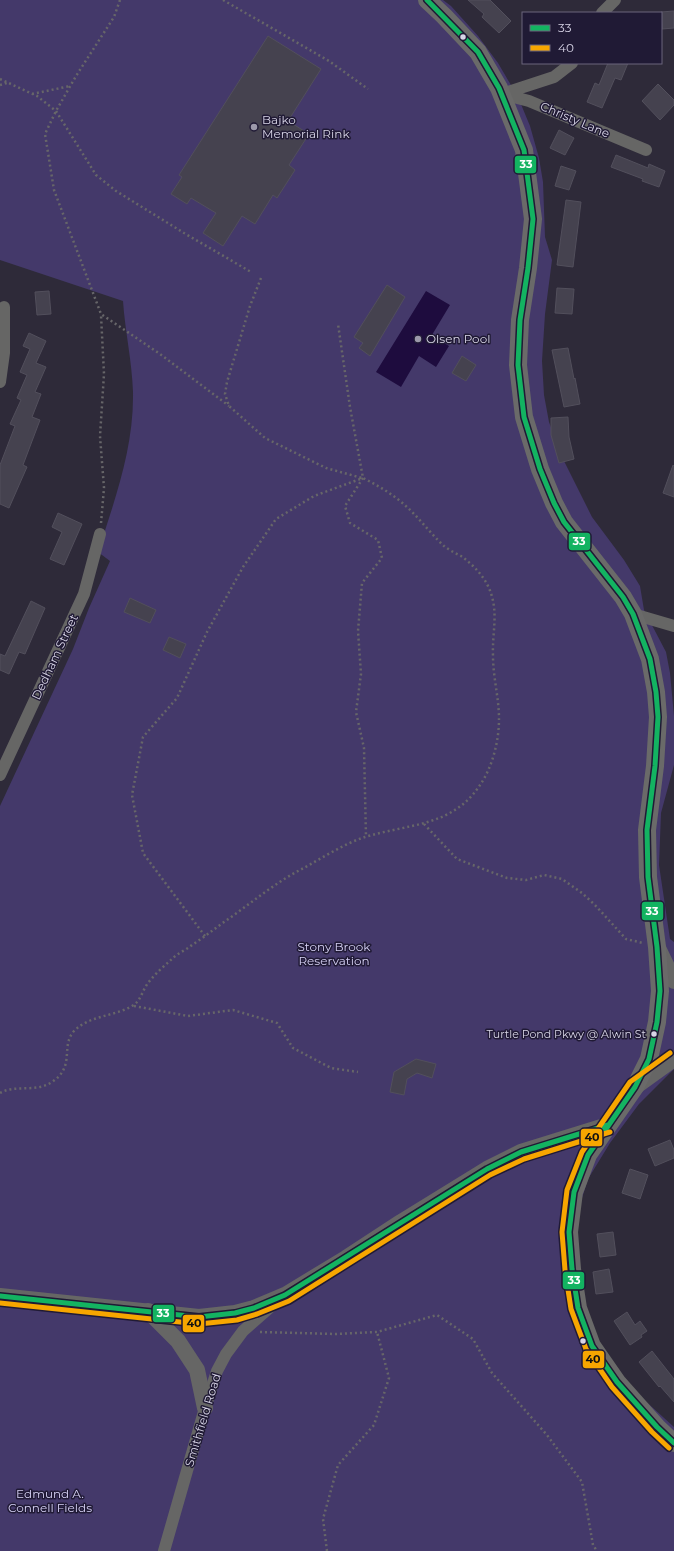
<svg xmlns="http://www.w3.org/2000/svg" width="674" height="1551" viewBox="0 0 674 1551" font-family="Montserrat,sans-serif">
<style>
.green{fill:#44396a}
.water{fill:#1e0c3e}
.building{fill:#45424f;stroke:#524f5c}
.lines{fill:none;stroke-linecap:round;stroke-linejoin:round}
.path{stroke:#676669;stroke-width:2.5;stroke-dasharray:2 3;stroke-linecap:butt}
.minor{stroke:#666665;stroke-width:12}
.tertiary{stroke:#666665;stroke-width:16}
.secondary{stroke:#6a6a69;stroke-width:18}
.bus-1-casing{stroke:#201a35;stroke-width:8}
.bus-2-casing{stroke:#201a35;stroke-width:8}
.bus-1{stroke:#13b361;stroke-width:5}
.bus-2{stroke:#f7a600;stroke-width:5}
.bus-dot{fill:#d8d5e7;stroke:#201a35;stroke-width:1.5}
.poi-dot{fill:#9c99aa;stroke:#201a35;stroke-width:1.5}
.labels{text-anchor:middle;stroke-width:3;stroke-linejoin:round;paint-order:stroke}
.bus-label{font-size:11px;fill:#d8d5e7;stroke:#201a35;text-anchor:end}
.poi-label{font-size:12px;fill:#d8d5e7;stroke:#201a35;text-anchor:start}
.street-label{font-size:12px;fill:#d8d5e7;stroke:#201a35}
.park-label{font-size:12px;fill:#d6d1f5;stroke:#201a35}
.line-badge{stroke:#201a35;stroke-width:1.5}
.badge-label{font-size:11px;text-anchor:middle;font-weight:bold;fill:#fff}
.pale-badge-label{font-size:11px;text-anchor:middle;font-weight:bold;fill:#111}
</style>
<rect width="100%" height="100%" fill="#2e2a39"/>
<path class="green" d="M0,0H443L451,6L478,36L498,63L518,97L530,126L539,158L543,182L545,237L552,260L545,314L542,361L544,395L549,422L562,457L592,517L624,560L640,586L644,610L666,652L670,673L674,716V765L661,813L659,865L670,939L674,942V1069L639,1104L610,1143L588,1179L577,1214L570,1282L609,1368L674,1427V1551H0V806L73,649L89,608L110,561L98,552C115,499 134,448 133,392C132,361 125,331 123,301L0,260Z"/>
<path class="water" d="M426,291L450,305L432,335L449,346L436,367L419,356L401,387L376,372Z"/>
<path class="building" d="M468,0H490L511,21L499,33L482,17L484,14Z
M674,11V28L662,29L661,12Z
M268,36L321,69L288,121L309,134L289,165L295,170L277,198L273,195L255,224L242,216L223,246L203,233L216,213L191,198L187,204L171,194L182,177L179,175Z
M608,63H628L621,80L615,78L602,108L587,102L595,83L599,85Z
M658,84L674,100V105L660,120L642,101Z
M559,130L574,138L565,155L550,148Z
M616,155L648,168L649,164L665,171L659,187L642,181L643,179L611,167Z
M561,166L576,171L569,190L555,186Z
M566,200L581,202L573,267L557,265Z
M387,285L405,297L370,356L359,348L363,343L354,337Z
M557,288L574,289L572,314L555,313Z
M49,291L51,314L37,315L35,292Z
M29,333L46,341L36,363L46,367L35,392L41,394L32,417L40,420L23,465L27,467L9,508L0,504V465L15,426L10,424L21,400L17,398L27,375L20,372L30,349L23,346Z
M568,348L574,379L575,378L580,404L564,407L552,350Z
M462,356L476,365L466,381L452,373Z
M568,417L569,437L574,459L559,463L551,435V418Z
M673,465L674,466V497L663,493Z
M58,513L82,524L64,565L50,559L62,532L52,527Z
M130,598L156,610L150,623L124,612Z
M31,601L45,608L25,654L19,652L9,674L0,670V654L5,656Z
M169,637L186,644L180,658L163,650Z
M416,1059L436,1064L432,1078L417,1073L407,1079L404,1095L390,1092L394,1072Z
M670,1140L674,1150V1158L655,1166L648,1149Z
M630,1169L648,1175L640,1199L622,1193Z
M613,1232L616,1255L600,1257L597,1234Z
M609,1269L613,1292L596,1294L593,1272Z
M627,1312L635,1325L640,1321L647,1331L641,1335L642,1337L630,1345L614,1321Z
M652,1351L674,1379V1402L660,1386L659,1387L639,1362Z"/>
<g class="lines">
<path class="path" d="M120,0L114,17L76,76L56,111L45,134L54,190L101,314L160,354L229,406
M223,0L329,61L368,89
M0,79L37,96L56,111L96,175L116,191L184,233L251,272
M0,85L7,83
M32,94L70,86
M261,278L250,306L227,382L225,394L229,406L265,438L326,468L362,478
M363,478L345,506L350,523L378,540L382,558L362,583L358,631L361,674L356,712L364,748L366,837
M101,523L104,488L100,436L104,374L101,315
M424,824L457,859L507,878L526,880L544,875L562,879L582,893L595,905L626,939L643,943
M205,936L143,853L132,795L143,737L177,698L207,632L243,567L276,519L314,496L363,478
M134,1006L188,1016L233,1010L277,1023L293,1048L331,1068L358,1072
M0,1093C16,1084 36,1093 52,1082C76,1066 60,1047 74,1031C90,1015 113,1017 132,1006C141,1001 142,991 148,983C155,974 164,966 172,959C178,953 186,950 192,945C203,938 213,930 224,922C249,905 273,884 300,870C321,859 343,844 365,837C407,824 450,827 478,788C492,769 499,742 499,719C499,698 493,677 493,656C492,630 500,609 487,584C481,573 471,563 461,556C455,553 449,550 444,546C431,534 420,519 407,507C394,495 379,486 363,478L350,407L338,324
M260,1332L336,1334L377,1332L437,1315L473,1339L492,1373L547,1435L582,1482L593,1545L597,1551
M327,1551L323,1519L338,1465L374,1425L389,1378L377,1332"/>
<path class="minor" d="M602,13L615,0
M502,94L529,101L646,150
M502,94L554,77L572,63
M0,382L4,353V307
M633,614L674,626
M0,775L84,594L100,534
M164,1551L205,1408L217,1371L226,1354L243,1331L276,1302"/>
<path class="tertiary" d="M659,950L674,981
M635,1087L674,1059
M0,1296L199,1317L235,1313L254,1308L285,1295L346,1258L401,1222L487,1169L521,1152L608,1125
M148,1311L178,1341L197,1370L205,1408"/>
<path class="secondary" d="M427,0L444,16L478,52L499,88L524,150L533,219L528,268L520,320L518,365L524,417L540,469L554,503L564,522L623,597L633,614L650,659L656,692L658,717L655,766L647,830L648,877L657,947L660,991L657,1022L649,1059L635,1087L588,1155L574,1192L569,1232L572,1269L578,1308L592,1346L617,1382L657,1427L674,1443"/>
<defs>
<path id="bus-1" d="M427,0L478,52L499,88L524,150L533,219L528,268L520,320L518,365L524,417L540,469L554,503L564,522L623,597L633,614L650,659L656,692L658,717L655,766L647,830L648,877L657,947L660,991L657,1022L649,1059L635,1087L588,1155L574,1192L569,1232L572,1269L578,1308L592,1346L617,1382L657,1427L674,1443
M0,1296L199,1317L235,1313L254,1308L285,1295L487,1169L521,1152L608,1125"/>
<path id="bus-2" d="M0,1303L199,1324L237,1320L257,1314L289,1301L490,1175L524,1159L610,1132
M669,1448L652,1432L612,1387L586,1349L571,1309L565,1270L562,1232L567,1190L582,1152L630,1082L670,1053"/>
</defs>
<use href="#bus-1" class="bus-1-casing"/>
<use href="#bus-2" class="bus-2-casing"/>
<use href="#bus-1" class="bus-1"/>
<use href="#bus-2" class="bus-2"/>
</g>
<g class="bus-dot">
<circle cx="463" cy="37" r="3.5"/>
<circle cx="654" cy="1034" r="3.5"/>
<circle cx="583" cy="1341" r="3.5"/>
</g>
<g class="poi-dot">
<circle cx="254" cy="127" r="4"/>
<circle cx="418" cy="339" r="4"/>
</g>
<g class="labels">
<g class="bus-label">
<text x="646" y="1038">Turtle Pond Pkwy @ Alwin St</text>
</g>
<g class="poi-label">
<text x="262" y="124">Bajko<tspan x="262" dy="14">Memorial Rink</tspan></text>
<text x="426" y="343">Olsen Pool</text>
</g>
<g class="street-label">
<text transform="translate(575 120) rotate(23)" y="4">Christy Lane</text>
<text transform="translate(55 657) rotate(-65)" y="4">Dedham Street</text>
<text transform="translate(203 1420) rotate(-73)" y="4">Smithfield Road</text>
</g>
<g class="park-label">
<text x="334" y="951">Stony Brook<tspan x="334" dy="14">Reservation</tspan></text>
<text x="50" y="1498">Edmund A.<tspan x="50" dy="14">Connell Fields</tspan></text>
</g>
</g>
<g class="line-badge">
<rect x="514" y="155" width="23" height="19" rx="4" fill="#13b361"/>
<rect x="568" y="532" width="23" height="19" rx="4" fill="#13b361"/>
<rect x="641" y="901" width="23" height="20" rx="4" fill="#13b361"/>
<rect x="580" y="1128" width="23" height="19" rx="4" fill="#f7a600"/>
<rect x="562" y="1271" width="23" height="19" rx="4" fill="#13b361"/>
<rect x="152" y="1304" width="23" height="19" rx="4" fill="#13b361"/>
<rect x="182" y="1314" width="23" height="19" rx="4" fill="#f7a600"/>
<rect x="582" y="1350" width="23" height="19" rx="4" fill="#f7a600"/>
</g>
<g class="badge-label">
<text x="526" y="168">33</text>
<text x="579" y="545">33</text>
<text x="652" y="915">33</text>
<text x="574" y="1284">33</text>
<text x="163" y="1317">33</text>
</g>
<g class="pale-badge-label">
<text x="592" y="1141">40</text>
<text x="194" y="1327">40</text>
<text x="593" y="1363">40</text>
</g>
<rect x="522" y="12" width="140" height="52" fill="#201a35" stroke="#6a657c"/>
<rect x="530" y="25" width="20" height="6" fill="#13b361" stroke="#6a657c"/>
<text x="558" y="32" font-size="12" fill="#d8d5e7">33</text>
<rect x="530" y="45" width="20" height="6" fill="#f7a600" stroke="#6a657c"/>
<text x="558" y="52" font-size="12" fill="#d8d5e7">40</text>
</svg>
